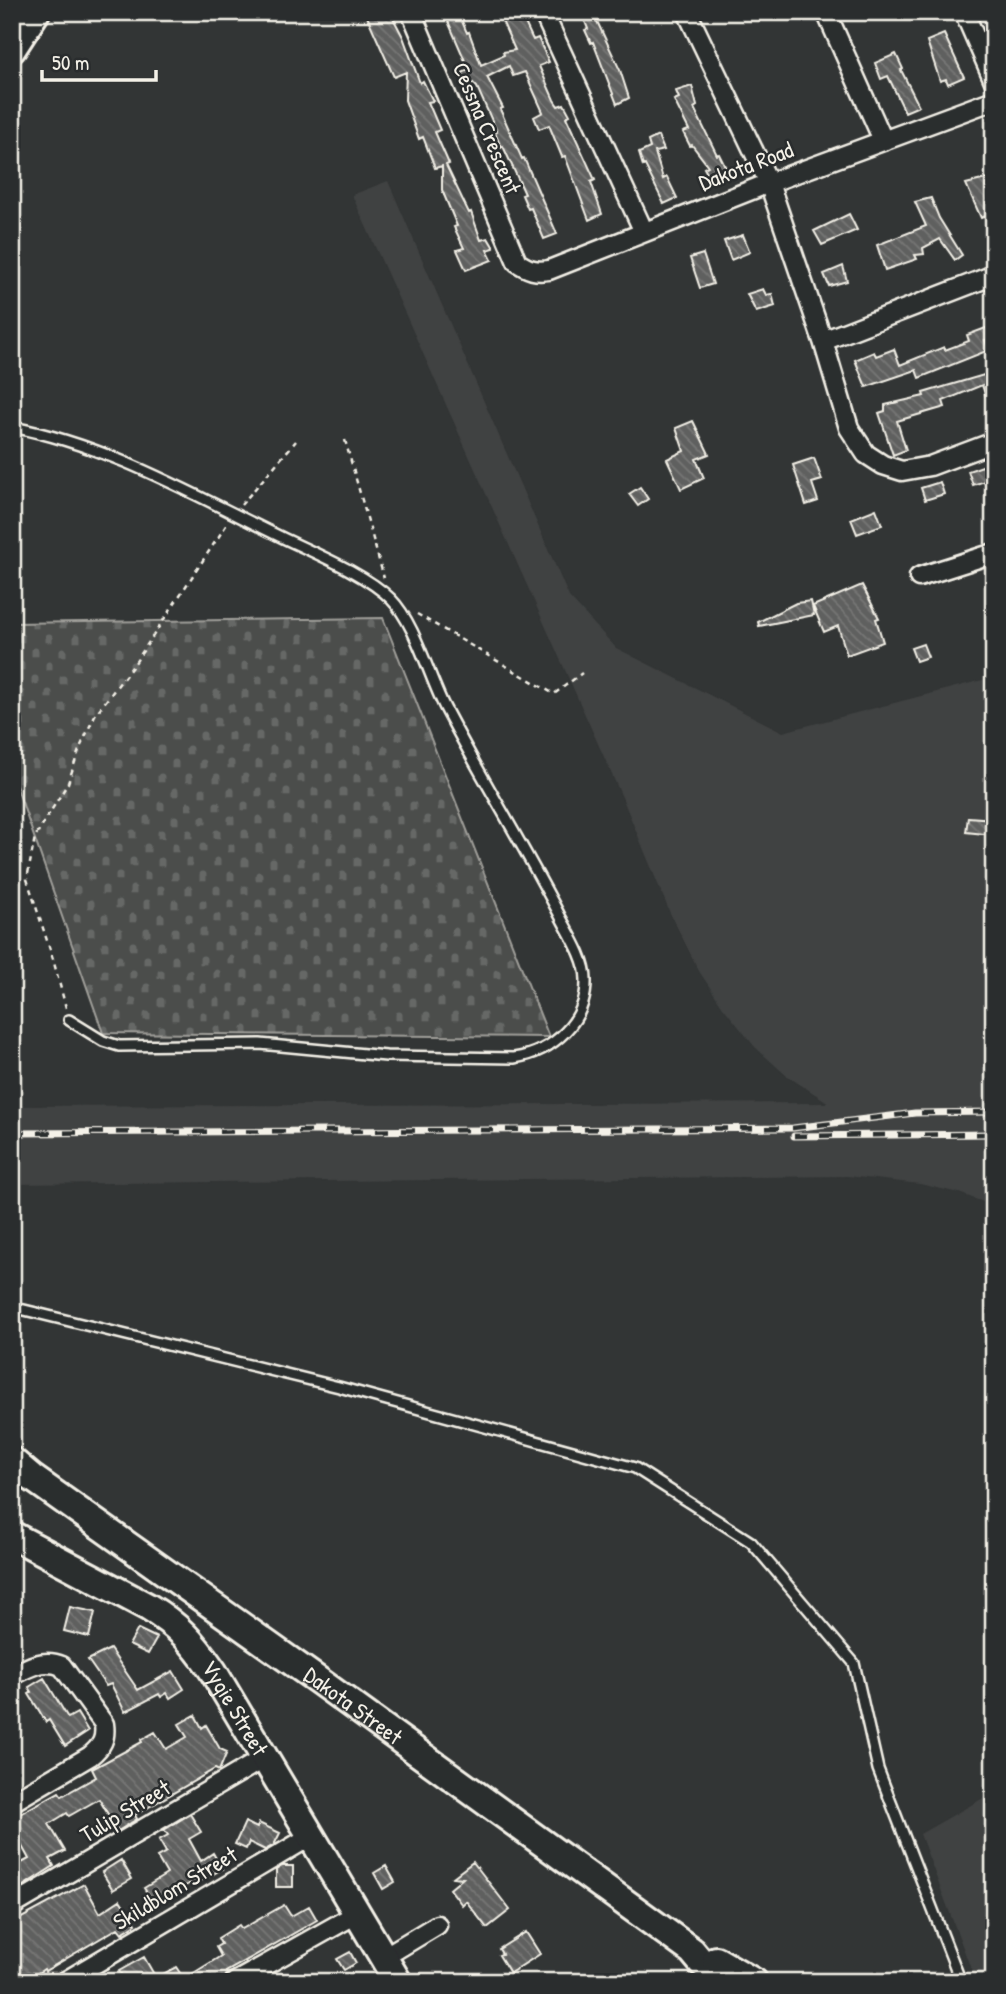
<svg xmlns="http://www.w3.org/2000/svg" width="1006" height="1994" viewBox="0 0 1006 1994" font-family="'Patrick Hand',sans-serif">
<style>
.built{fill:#404242}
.cemetery{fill:url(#cemetery-stones);stroke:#a09f9a;stroke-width:2}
.building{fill:url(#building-back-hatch);stroke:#f4f1e8;stroke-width:2}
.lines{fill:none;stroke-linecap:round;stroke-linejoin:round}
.lane-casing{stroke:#f4f1e8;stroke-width:14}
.street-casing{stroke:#f4f1e8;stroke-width:23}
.secondary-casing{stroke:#f4f1e8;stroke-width:32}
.path{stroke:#f4f1e8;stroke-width:2.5;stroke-dasharray:5 5;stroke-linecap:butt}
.lane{stroke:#2a2d2e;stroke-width:9}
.street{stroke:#2a2d2e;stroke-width:18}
.secondary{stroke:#2a2d2e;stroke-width:26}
.rail-casing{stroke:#f4f1e8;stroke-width:7}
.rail{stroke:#2a2d2e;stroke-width:4.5;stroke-dasharray:13;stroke-linecap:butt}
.labels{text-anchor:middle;stroke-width:5;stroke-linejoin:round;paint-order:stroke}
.street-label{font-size:23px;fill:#f4f1e8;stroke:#2a2d2e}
</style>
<defs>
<pattern id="cemetery-stones" width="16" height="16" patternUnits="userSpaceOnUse" patternTransform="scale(1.75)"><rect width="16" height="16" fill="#4b4d4c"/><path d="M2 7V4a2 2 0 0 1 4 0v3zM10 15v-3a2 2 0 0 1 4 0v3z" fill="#666766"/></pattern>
<pattern id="building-back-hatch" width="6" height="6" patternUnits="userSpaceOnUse" patternTransform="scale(1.75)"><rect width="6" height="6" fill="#5f605f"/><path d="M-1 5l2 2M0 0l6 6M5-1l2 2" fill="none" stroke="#777776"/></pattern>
</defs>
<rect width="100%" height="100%" fill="#323535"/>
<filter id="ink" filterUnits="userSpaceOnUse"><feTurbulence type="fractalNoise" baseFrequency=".0143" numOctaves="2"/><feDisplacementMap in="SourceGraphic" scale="14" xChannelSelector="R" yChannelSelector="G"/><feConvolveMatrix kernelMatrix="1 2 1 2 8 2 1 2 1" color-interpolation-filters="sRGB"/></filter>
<g filter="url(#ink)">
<path class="built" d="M388,181L569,597L616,648L783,732L994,677V1206L959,1193L920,1184L848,1176L12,1184V1106L829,1103L787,1076L755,1047L723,1007L699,971L670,913L622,797L352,195Z
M994,1792V1982H976L920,1834Z"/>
<path class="cemetery" d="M383,618L549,1037L103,1033L12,774V623Z"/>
<path class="building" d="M365,12H390L403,37L420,83L423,81L433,101L428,102L440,130L435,132L449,164L446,165L469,213L471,212L481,240L488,238L494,248L487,250L492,260L466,270L457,250L464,248L454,227L457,226L442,190V166L435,168L423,137L419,139L405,100L406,72L394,77Z
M444,12H458L467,33L469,32L481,65L504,55L503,52L515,50L498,12H520L533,40L538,38L549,62L539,66L554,100L558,106L564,104L570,115L566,117L595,180L591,182L602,214L589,220L565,156L562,157L549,125L539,129L534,117L543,112L525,72L513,76L509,66L487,77L503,108L500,109L522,159L524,158L557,234L544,239L531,208L528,209L522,195L525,194L503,146L501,147L495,133L497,132L477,87L473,83L467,85L462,73L469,70Z
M594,15L620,70L629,98L617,104L593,42L591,43L585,30L588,29L584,19Z
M944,34L964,77L948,84L946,79L940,81L927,41Z
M896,54L903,69L901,70L919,106L905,112L888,76L881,79L875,63Z
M692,86L697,106L694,108L717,155L719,154L727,170L710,179L704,168L708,166L692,145L690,146L683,132L689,130L674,100L679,98L676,91Z
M658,136L664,150L655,152L663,179L667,177L677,198L664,204L645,165L643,166L639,153L650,148L648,141Z
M994,177V213L981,218L966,184Z
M931,198L939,218L962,255L955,260L940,239L923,248L924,254L915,255L917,259L885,270L877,245L926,226L915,202Z
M849,214L857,230L822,245L814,231Z
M743,235L750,252L731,260L724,241Z
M703,254L713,284L700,288L690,258Z
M843,266L847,281L829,286L824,274Z
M763,289L766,295L772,294L775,306L756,312L747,294Z
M994,325V337L985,340L989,350L919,378L916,370L866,387L855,360L874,352L876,356L894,349L900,365L944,347L945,350L969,341L967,335Z
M994,372V414H992L982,385L943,401L945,407L897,421L906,450L893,455L879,413L885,411V405L924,396L923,393Z
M693,421L709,454L696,459L704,478L681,489L667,459L684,451L676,428Z
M814,458L822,480L812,483L818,501L806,505L793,465Z
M988,464L994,478L973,485L968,471Z
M940,482L944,494L925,500L921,488Z
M640,487L648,499L638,506L629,494Z
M876,509L882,525L857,534L851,519Z
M862,585L879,618L876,619L883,642L847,655L838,626L824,632L813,606Z
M811,601L814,615L759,626L758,622L796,603Z
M923,644L928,657L916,661L911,648Z
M968,817L994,819V835L966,832Z
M70,1607L95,1612L89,1637L64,1631Z
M138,1629L157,1638L148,1654L129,1645Z
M110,1649L138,1690L173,1671L184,1689L170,1698L167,1693L161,1697L159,1694L125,1712L111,1684L106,1686L88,1660Z
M44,1678L68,1718L77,1713L88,1731L65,1746L49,1720L46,1722L29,1694L32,1692L29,1687Z
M195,1715L202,1728L206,1725L220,1749L227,1752L219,1771L215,1769L135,1815L137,1819L118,1831L99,1799L69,1816L67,1813L49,1824L65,1851L50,1859L54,1866L12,1893V1868L29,1859L12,1828V1818L59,1792L62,1796L96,1777L92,1769L142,1742L141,1740L155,1732L166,1749L187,1737L179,1724Z
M190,1814L201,1832L189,1839L201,1861L213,1853L222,1869L197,1883L195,1880L155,1905L144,1888L167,1874L157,1857L166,1852L159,1840L168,1835L164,1830Z
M245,1822L257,1828L259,1823L280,1833L274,1845L265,1850L249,1842L246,1849L235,1844Z
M121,1860L132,1879L113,1890L102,1872Z
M473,1862L510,1910L487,1928L466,1901L462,1905L450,1889L463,1878L453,1877Z
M282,1866H293V1887H276V1870Z
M386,1866L395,1882L383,1889L374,1873Z
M84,1884L100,1913L120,1900L136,1924L122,1933L118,1928L45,1971L44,1969L25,1982H12V1923Z
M284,1905L291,1916L309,1906L317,1920L226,1972L227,1974L222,1982H126L119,1971L144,1957L156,1978L176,1967L184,1979L221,1956L216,1947L221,1944L218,1938L239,1925L242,1929Z
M526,1932L540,1954L510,1973L499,1955L502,1954L499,1949Z
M350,1952L356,1963L344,1970L337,1959Z"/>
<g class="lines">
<defs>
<path id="lane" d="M12,427C108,445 194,495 281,537C314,553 366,574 391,599C415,623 429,677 445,708C481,777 522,843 558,912C568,932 586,958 586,980C587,1021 553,1052 514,1058L386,1056L260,1044L119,1046L103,1041L69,1020
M12,1307L339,1387L635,1468L751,1542L854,1663L878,1769L961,1982"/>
<path id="street" d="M411,12L517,262C528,270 536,272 549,270L769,183L994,100
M543,12L644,232
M687,12L769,183L823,341L849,428L866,454L883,465L902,471L930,466L994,442
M826,12L883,140
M964,12L994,81
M823,341L994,275
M919,577L994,553
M12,1676C28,1667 44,1658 62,1666L104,1724C106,1739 102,1746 90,1756L12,1802
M12,1906L264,1758
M384,1957L437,1925
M64,1982L311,1836
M235,1982L358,1913"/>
<g id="secondary">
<path d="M12,49L36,12"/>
<path id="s1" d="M12,1461L31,1477L319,1681L692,1951L702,1963L728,1982"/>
<path id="s2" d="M12,1535L148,1607C178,1625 193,1642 213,1671L398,1982"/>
<path d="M716,1960L754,1982"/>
</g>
</defs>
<use href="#lane" class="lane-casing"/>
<use href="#street" class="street-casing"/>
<use href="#secondary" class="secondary-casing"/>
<path class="path" d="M345,440L384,578
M241,505L296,441
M417,614L554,694L582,673
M66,1008L53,959L27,879L35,837L68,783L79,750L95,715L135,663L227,524"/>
<use href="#lane" class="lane"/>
<use href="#street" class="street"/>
<use href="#secondary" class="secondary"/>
<defs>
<path id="rail" d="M12,1133L793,1128L915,1113L994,1112
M794,1136L994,1134"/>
</defs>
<use href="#rail" class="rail-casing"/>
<use href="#rail" class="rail"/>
</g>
</g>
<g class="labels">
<g class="street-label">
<text transform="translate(487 128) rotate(67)" y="8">Cessna Crescent</text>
<text transform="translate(746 166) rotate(-21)" y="8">Dakota Road</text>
<text dy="8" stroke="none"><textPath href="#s1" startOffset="420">Dakota Street</textPath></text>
<text dy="8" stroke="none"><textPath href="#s2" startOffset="289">Vygie Street</textPath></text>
<text transform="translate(125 1811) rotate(-31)" y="8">Tulip Street</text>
<text transform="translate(175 1888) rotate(-31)" y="8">Skildblom Street</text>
</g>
</g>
<rect width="1006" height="1994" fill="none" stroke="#2a2d2e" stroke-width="42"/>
<rect x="21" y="21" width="964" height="1952" fill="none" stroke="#f4f1e8" stroke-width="2.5" filter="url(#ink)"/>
<path d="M42 70v10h114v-10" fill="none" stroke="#f4f1e8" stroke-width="3.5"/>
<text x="52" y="70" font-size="21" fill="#f4f1e8" stroke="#2a2d2e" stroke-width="5" paint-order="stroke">50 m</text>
</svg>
